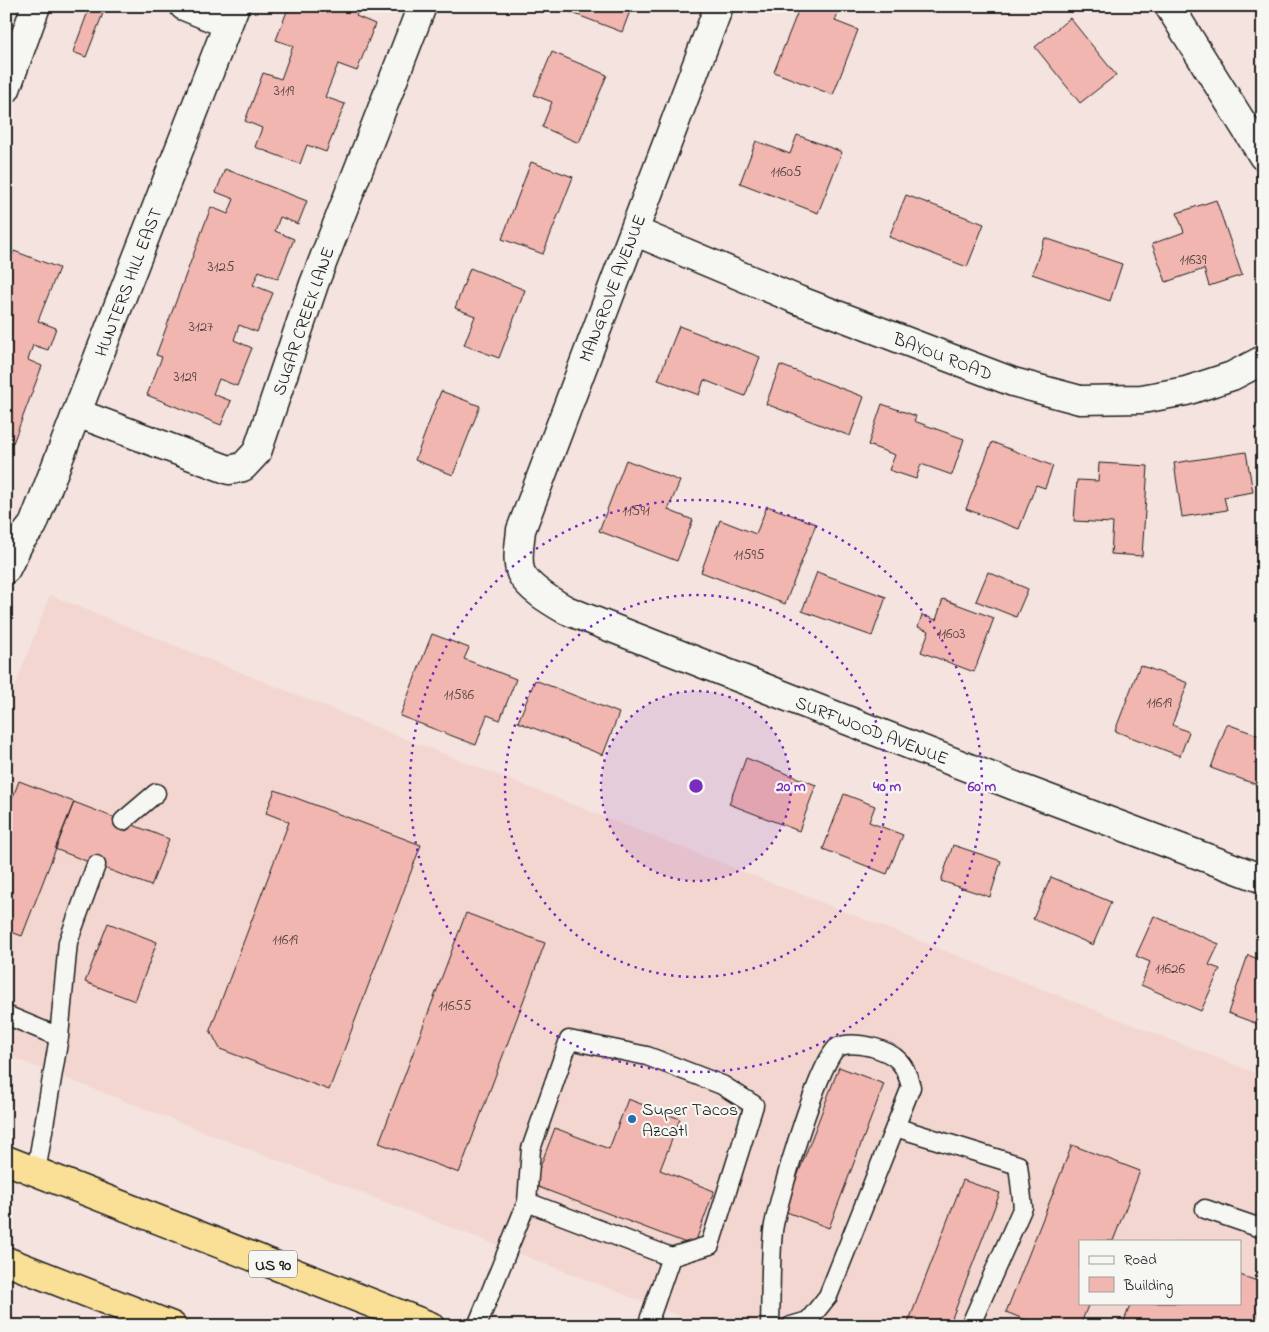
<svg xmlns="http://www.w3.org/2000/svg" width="1269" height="1332" viewBox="0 0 1269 1332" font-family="'Indie Flower',sans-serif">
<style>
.built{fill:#f3d6d0;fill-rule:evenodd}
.building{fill:#f1b6af;stroke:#1c1c1c}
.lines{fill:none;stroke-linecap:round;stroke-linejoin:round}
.service-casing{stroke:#1c1c1c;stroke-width:21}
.minor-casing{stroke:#1c1c1c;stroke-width:31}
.trunk-casing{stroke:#1c1c1c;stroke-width:31}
.service{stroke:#f6f6f2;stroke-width:18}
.minor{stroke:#f6f6f2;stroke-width:28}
.trunk{stroke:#fadf96;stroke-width:28}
.ring{fill:none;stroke:#7b2cbf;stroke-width:2.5;stroke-dasharray:2.5 5}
.poi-dot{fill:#1f6fb2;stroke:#f6f6f2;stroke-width:2}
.labels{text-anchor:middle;stroke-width:4.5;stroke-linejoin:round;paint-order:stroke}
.number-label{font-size:15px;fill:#514241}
.shield{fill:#f6f6f2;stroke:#5d5d5c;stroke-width:1}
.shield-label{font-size:16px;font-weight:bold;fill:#1c1c1c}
.street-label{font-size:18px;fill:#1c1c1c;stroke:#f6f6f2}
.poi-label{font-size:18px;fill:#1c1c1c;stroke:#f6f6f2;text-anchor:start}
.centre{fill:#7b2cbf;stroke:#f6f6f2;stroke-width:2.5}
.ring-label{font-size:15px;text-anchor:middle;font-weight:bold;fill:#7b2cbf;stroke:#f6f6f2;stroke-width:4.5;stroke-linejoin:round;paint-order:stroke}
</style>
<rect width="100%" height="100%" fill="#f4e3de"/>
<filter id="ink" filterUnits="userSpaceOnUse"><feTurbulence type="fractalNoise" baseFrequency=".02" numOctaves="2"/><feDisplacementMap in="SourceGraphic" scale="10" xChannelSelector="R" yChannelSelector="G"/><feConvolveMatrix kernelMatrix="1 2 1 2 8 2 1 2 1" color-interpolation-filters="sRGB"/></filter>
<g filter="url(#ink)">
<path class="built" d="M50,595L388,732L1263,1076V1326H706L6,1055V710ZM1080,1241H1240V1303H1080Z"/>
<path class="building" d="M90,6L105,8L86,57L73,52Z
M289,6H360L356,16L375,24L357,71L338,64L325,97L345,104L326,152L307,145L300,164L255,147L262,128L245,121L263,73L281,79L293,46L276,40Z
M569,6H632L622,32L567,11Z
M800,6H830L839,10L835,21L858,30L833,95L774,72Z
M1070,18L1116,75L1080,103L1035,47Z
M552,52L607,75L579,143L542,127L552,102L534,95Z
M797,135L842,152L818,213L740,183L756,141L790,154Z
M531,162L573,177L543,254L502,239Z
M225,169L307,201L298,224L280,217L275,231L294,239L278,279L259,271L253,285L273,293L257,332L239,325L234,340L252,348L237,386L219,379L213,394L231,401L221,425L147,395L162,357L156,355L211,207L228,214L234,199L216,192Z
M6,188L11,190L6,202Z
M906,195L984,224L967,267L889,237Z
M1216,200L1242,275L1209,286L1204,269L1166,282L1152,244L1184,232L1177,213Z
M1045,238L1122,264L1110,301L1032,274Z
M14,251L59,268L38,321L56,328L48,350L33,345L28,360L42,366L13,443L6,440V271Z
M470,268L525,290L499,358L464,345L475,316L455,308Z
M679,326L760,357L745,396L704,380L699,395L658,380Z
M780,365L864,397L850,436L766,404Z
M441,391L480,406L453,475L415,460Z
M882,404L916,416L914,421L964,439L952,475L921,464L916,479L889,470L895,455L868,445Z
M992,442L1053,466L1045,488L1036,485L1019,529L966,509Z
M1246,452L1253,492L1224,497L1227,510L1182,517L1174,463Z
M626,460L680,481L668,510L693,520L677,561L599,531Z
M1099,463L1148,466L1142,556L1111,554L1113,523L1074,521L1077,480L1098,481Z
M767,506L816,524L785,604L701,572L720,520L756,534Z
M817,572L886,597L872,636L802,611Z
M988,572L1028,589L1016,617L976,601Z
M943,599L994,618L974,672L921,652L929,631L918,627L922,615L936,620Z
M432,634L469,648L464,659L516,679L500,720L487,715L476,745L400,716Z
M1140,665L1188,683L1172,725L1189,732L1180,756L1115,731Z
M535,680L619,713L603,755L518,722Z
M1227,724L1263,737V787L1211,768Z
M746,758L816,785L799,831L729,804Z
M19,781L74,802L22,936L6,930V815Z
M275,790L421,845L329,1090L220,1049L210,1030L289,822L266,813Z
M844,794L875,806L869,822L903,835L887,874L823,849Z
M74,802L169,839L151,886L55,849Z
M953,845L1001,861L990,897L941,881Z
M1051,877L1111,902L1093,945L1033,919Z
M466,913L545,943L459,1173L379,1143Z
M1154,916L1219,944L1209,965L1220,969L1201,1011L1141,985L1150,962L1136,956Z
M108,923L157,942L135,1001L85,982Z
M1248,955L1263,961V1026L1228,1013Z
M839,1067L884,1084L829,1228L784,1211Z
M628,1099L680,1119L660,1170L714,1191L694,1246L533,1185L555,1128L609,1149Z
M1072,1145L1140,1171L1113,1241H1080V1303H1089L1080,1326H1041L1006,1312Z
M963,1180L1000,1193L949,1326H907Z
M1240,1275L1263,1283V1326H1122L1131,1303H1240Z"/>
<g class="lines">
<defs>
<path id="service" d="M123,821L156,793
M6,1015L59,1037
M895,1127L1018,1165L1023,1207L970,1326
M36,1172L59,1037L68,942L96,865
M527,1202L531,1149L569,1040L647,1056L722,1085L754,1105L710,1245L671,1257
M1205,1209L1263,1229
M477,1326L527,1202L671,1257L647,1326
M770,1326C771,1294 770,1262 773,1231C776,1206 820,1056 838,1047C848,1042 863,1045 872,1047C897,1054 905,1063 911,1087L828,1296L808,1321L791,1326"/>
<path id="minor" d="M184,6L228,24
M719,6L521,530C520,542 516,561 521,573C528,588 552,602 566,610L1020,788L1263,879
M1169,6L1263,156
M6,89L36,6
M634,231L798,300L1013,382L1080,400L1142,399L1186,391L1232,376L1263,360
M77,413L229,470L243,467L257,452L314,284L422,6
M6,569L20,541L33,525L235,6"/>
<path id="trunk" d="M6,1160L430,1326
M6,1261L172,1326"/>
</defs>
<use href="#service" class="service-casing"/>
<use href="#minor" class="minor-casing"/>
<use href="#trunk" class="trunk-casing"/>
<use href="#service" class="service"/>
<use href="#minor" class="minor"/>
<use href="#trunk" class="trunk"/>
</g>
</g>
<circle cx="696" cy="786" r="95" fill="#7b2cbf" fill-opacity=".12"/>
<g class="ring">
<circle cx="696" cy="786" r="95"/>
<circle cx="696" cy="786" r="191"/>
<circle cx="696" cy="786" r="286"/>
</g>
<circle class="poi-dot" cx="632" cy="1119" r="5"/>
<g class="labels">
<g class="number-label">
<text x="284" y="95">3119</text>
<text x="786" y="176">11605</text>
<text x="1193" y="264">11639</text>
<text x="221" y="271">3125</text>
<text x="201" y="331">3127</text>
<text x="185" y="381">3129</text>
<text x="636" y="515">11591</text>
<text x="749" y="559">11595</text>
<text x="951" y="638">11603</text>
<text x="459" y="699">11586</text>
<text x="1159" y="707">11619</text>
<text x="285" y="944">11619</text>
<text x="1170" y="973">11626</text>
<text x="455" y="1010">11655</text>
</g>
<rect class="shield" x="249" y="1250.5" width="48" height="27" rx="4"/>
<g class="shield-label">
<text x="273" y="1270">US 90</text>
</g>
<g class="street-label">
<text transform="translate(128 282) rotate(-69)" y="6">HUNTERS HILL EAST</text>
<text transform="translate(612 288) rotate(-69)" y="6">MANGROVE AVENUE</text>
<text transform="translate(303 321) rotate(-71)" y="6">SUGAR CREEK LANE</text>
<text transform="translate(943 356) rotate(21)" y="6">BAYOU ROAD</text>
<text transform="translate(872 730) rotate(21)" y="6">SURFWOOD AVENUE</text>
</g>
<g class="poi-label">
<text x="642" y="1115">Super Tacos<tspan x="642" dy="21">Azcatl</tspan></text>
</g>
</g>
<circle cx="696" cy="786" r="8" class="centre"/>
<g class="ring-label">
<text x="791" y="791">20 m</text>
<text x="887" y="791">40 m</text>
<text x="982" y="791">60 m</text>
</g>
<rect width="1269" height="1332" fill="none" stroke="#f6f6f2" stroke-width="25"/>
<rect x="12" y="12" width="1244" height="1307" fill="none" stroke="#1c1c1c" stroke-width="2" filter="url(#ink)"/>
<rect x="1079" y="1240" width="162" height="65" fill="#f6f6f2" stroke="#9f9f9c"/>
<rect x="1089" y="1256" width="25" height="8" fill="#f6f6f2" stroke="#9f9f9c"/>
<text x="1124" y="1264" font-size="15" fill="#1c1c1c">Road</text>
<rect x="1089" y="1277" width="25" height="15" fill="#f1b6af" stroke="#9f9f9c"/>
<text x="1124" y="1290" font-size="15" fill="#1c1c1c">Building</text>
</svg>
